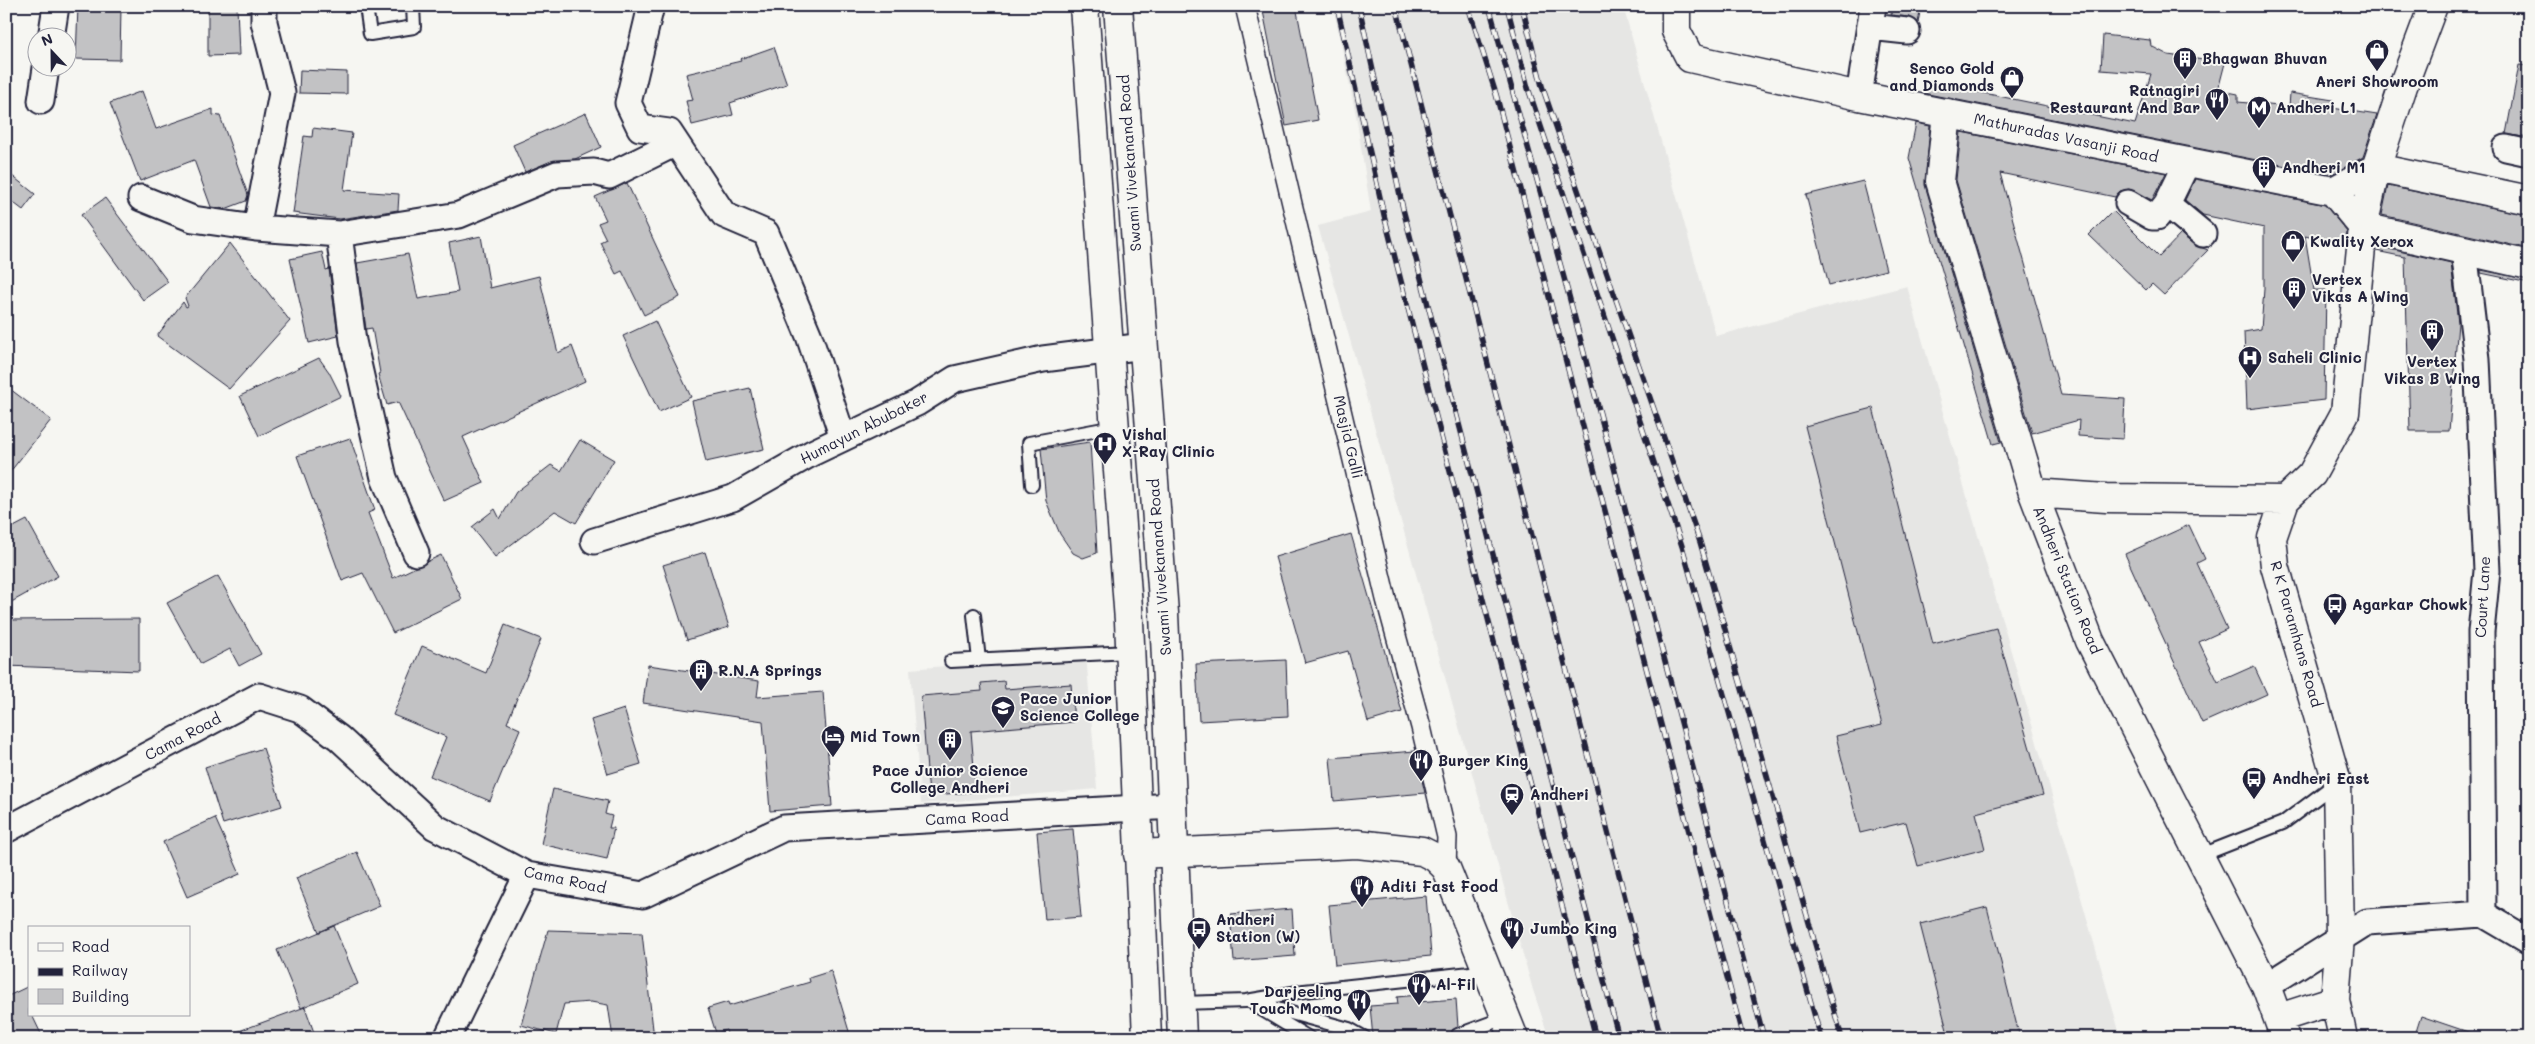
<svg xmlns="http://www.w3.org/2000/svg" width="2535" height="1044" viewBox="0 0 2535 1044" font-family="Mali,sans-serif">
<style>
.built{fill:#e6e6e4}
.building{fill:#c2c2c4;stroke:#22223b}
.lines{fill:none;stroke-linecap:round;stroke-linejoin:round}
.service-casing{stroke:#22223b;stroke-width:16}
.pedestrian-casing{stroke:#22223b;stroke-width:22}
.minor-casing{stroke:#22223b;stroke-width:29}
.tertiary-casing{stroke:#22223b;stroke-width:31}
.secondary-casing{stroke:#22223b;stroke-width:31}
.primary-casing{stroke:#22223b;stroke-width:31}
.service{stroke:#f6f6f2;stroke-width:12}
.pedestrian{stroke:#f6f6f2;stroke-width:19}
.minor{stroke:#f6f6f2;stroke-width:25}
.tertiary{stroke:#f6f6f2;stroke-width:28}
.secondary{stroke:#f6f6f2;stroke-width:28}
.primary{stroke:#f6f6f2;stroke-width:28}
.rail-casing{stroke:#22223b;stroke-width:5.5}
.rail{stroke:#f6f6f2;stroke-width:4;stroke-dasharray:11;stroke-linecap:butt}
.labels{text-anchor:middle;stroke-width:4;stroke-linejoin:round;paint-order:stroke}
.poi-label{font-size:15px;font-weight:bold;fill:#22223b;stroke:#f6f6f2;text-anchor:start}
.street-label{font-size:15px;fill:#22223b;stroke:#f6f6f2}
</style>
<rect width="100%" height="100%" fill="#f6f6f2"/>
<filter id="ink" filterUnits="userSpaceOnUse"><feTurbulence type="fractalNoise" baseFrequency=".02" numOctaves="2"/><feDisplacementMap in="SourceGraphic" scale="10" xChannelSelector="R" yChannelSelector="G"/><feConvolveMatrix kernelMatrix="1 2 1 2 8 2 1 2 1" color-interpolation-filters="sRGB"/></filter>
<g filter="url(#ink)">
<path class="built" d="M1333,6H1623L1716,336L1907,286L2121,1038H1549L1533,990L1318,226L1371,212L1356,115Z
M1086,654L1097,789L921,804L910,669Z"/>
<path class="building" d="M78,6H121L120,60L76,59Z
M208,6H237L239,55L208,56Z
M1262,6H1296L1318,120L1286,126Z
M1892,6H1921L1918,23L1909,17L1891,15Z
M2103,35L2150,40L2151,46L2168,55L2225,63L2218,90L2238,94V102L2289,107L2290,93L2333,100L2332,108L2377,115L2363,157L2331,175L1923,93L1925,81L2135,124L2151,74L2101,70Z
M774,47L787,84L730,103L733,115L692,125L686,101L693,100L686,74L741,61L740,59Z
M2519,65L2529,66V138L2506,134Z
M300,70L347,72V94L299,93Z
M142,91L156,129L213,109V115L220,116L248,195L246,201L225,209L211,207L194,160L140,181L110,103Z
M586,113L601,147L575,159L552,161L525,172L513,145Z
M1916,123L1930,126L1925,185L2001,442L1993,444L1909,158Z
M313,128L352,133L344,190L399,194L398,210L340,219L293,213L304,136L312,137Z
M1961,132L2166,173L2152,200L2129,189L2120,191L2115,197L2000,173L2061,395L2125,399L2123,439L2078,436L2079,420L2032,433L1956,180Z
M6,171L35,194L23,210L6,197Z
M2195,179L2325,205L2347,232L2346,245L2305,236L2314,290H2326L2324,400L2247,409L2244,332L2261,329L2264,289V228L2203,215L2185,200Z
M1863,181L1886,270L1829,285L1806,195Z
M627,183L680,297L644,315L622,271L616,274L600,242L606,239L598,223L606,220L595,197Z
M2388,186L2529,215V249L2382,215Z
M105,198L168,282L143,300L81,215Z
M2113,211L2159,257L2181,234L2194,245L2208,250L2164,295L2152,284L2146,290L2089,235Z
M481,236L490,288L539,276L558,353L572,346L585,381L463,437L484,483L444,501L398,402L387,405L378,374L380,373L372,328L366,329L357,263L408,254L418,299L458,292L449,243Z
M230,243L290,321L229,389L157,336L183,302L186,307L188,306L185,298Z
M2377,246L2451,263L2458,323L2449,431H2410L2405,257L2376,251Z
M322,252L326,270L329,269L338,336L309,343L290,259Z
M2481,270L2529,280V283L2481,273Z
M655,321L691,397L659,412L623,336Z
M319,358L329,372L341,396L259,436L240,396Z
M6,386L51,420L6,477Z
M750,388L764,449L706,462L692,401Z
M1873,408L1933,644L1996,628L2043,795L1976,813L1985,849L1918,866L1906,822L1860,833L1836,736L1882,725L1805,426Z
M350,438L375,510L368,513L393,578L441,555L462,599L393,633L363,573L342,581L297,456Z
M580,440L614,460L576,523L555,511L495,557L472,527L495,509L500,519L516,492L551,465L561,471Z
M1090,442L1097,553L1083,558L1073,553L1060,534L1046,501L1041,449Z
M27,520L58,576L6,605V531Z
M2189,525L2205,559L2197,563L2227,629L2199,642L2218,682L2254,666L2267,694L2202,723L2125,554Z
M1351,534L1402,712L1368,722L1348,651L1305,663L1275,557Z
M705,552L729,627L687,640L663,565Z
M218,576L261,654L239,666L230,649L201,664L167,603Z
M139,619V671L6,666V620Z
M505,625L541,639L507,723L520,729L490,801L430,776L446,737L393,715L422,646L486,673Z
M1286,660L1288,716L1199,721L1196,664Z
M648,665L759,681L757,697L823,692L832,806L770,811L763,721L643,703Z
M1004,681L1005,689L1071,684L1074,722L971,731L976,792L929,795L921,696L982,691L981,683Z
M624,709L641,764L608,774L591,720Z
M263,748L282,806L223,824L205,767Z
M1415,751L1425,793L1334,801L1330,758Z
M553,789L608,801L605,814L612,816L609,828H614L607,859L541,844Z
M215,818L240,874L187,897L163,842Z
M1073,829L1081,917L1045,920L1037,832Z
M357,852L380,906L319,932L296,878Z
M1426,896L1431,956L1335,965L1329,905Z
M1987,907L2020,1038H1949L1920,924Z
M1292,909L1295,956L1234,961L1230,914Z
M334,926L358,984L301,1008L277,950Z
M548,930L642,933L654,1038H613L608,1005L591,1002L564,1004L556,1034L521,1025Z
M831,971L851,1038H728L726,1030L716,1033L708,1008L728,1002L729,1006L810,982L809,978Z
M29,986V1015H32L43,1038H6V997Z
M1418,995V1002L1456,999L1458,1027L1452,1030L1450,1038H1373L1370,1006L1398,1004L1397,997Z
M305,1007L316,1038H228V1035Z
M2421,1016L2474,1034L2473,1038H2414Z"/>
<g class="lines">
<defs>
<path id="service" d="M366,6L370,34L414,27L413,6
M1032,485L1029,443L1114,427
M974,615L979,660
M951,661L1130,652
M2199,856L2283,823L2335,784
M1251,1002L1349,1029L1365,1038
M1181,1003L1246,1001L1304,991L1489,971
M1261,1009L1309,1038
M1458,1035L1507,1017"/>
<path id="pedestrian" d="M1245,6L1386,599L1421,727L1447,837L1446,868"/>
<path id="minor" d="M651,6L628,103L640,128L669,132L724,215L766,233L809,336L843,438
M1870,27L1907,31
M51,38L56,6
M1859,96L1873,6
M41,101L46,68
M2506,148L2529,153
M141,198L193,219L256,228L339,234L459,215L557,174L594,172L609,176L676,143
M2128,203L2152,217H2157L2167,204L2187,163
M2167,204L2203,234
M256,228L282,93L264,22V6
M339,234L353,341L384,478L416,553
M2464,250L2477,359L2487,571L2481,632L2483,914
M594,541L733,498L812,453L917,403L955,379L1043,359L1144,346
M6,830L259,696L300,709L339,738L435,827L527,875L643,895L784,828L1173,806
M2266,986L2367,922L2483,914L2529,941
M447,1038L527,875"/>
<path id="tertiary" d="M1138,854L1357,844L1422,851L1436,858L1446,868L1514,1038"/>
<path id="secondary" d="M1676,6V31L1690,58L1859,96L2333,191L2376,168L2529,200
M1947,113L1940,181L2033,493L2090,641L2266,986L2285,1038
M2333,191L2363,227L2529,265
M2033,493L2106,498L2285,500
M2279,1018L2335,1000
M2343,1038L2335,1000L2340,937L2337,782L2275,566L2272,538L2285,500L2312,474L2345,413L2363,227L2376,168L2403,86L2433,6"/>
<path id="primary" d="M1084,6L1129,621L1147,1038
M1118,6L1164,613L1182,1038"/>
</defs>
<use href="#service" class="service-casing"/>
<use href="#pedestrian" class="pedestrian-casing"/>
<use href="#minor" class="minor-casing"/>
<use href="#tertiary" class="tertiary-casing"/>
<use href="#secondary" class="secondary-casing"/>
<use href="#primary" class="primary-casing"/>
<use href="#service" class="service"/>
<use href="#pedestrian" class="pedestrian"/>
<use href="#minor" class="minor"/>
<use href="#tertiary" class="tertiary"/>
<use href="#secondary" class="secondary"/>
<use href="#primary" class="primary"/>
<defs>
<path id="rail" d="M1337,6L1384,215L1596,1038
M1359,6L1403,209L1619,1038
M1396,6L1661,1038
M1468,6L1496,94L1743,1038
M1489,6L1569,296L1764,1038
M1507,6L1528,88L1682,546L1821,1038
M1522,6L1542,86L1700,542L1842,1038"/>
</defs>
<use href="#rail" class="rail-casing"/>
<use href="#rail" class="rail"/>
</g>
</g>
<defs>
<symbol id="shop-pin" viewBox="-11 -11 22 30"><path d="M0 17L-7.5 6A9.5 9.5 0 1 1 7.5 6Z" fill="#22223b" stroke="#f6f6f2"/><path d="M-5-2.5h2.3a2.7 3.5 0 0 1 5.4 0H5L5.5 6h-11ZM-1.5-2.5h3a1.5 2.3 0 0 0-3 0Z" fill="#fff"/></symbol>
<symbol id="building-pin" viewBox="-11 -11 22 30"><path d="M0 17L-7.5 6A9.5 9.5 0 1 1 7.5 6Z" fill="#22223b" stroke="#f6f6f2"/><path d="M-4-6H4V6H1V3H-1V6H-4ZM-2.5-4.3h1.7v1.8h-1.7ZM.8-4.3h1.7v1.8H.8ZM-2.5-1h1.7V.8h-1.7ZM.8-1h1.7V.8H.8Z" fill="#fff"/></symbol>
<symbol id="restaurant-pin" viewBox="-11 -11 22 30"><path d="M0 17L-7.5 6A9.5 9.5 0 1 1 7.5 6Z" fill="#22223b" stroke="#f6f6f2"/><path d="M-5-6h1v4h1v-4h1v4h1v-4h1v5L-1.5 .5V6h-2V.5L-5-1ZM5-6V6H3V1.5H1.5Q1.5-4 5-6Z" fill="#fff"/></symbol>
<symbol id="metro-pin" viewBox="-11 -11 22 30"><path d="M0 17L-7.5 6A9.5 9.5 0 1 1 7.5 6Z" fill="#22223b" stroke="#f6f6f2"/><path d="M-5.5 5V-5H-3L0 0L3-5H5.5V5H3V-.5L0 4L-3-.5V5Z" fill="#fff"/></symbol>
<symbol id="hospital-pin" viewBox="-11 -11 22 30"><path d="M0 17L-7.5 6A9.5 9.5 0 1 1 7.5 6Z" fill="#22223b" stroke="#f6f6f2"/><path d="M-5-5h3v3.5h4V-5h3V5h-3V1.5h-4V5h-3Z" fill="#fff"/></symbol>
<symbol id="bus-pin" viewBox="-11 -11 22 30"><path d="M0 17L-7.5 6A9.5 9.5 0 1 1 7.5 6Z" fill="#22223b" stroke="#f6f6f2"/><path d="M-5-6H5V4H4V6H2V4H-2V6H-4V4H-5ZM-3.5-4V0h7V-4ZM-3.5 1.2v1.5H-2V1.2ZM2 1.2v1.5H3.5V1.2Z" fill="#fff"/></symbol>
<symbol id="university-pin" viewBox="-11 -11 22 30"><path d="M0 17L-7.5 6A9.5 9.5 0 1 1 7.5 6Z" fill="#22223b" stroke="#f6f6f2"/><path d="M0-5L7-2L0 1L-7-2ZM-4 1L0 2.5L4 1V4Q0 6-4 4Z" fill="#fff"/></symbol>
<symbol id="hotel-pin" viewBox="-11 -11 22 30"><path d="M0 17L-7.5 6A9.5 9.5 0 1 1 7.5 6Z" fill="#22223b" stroke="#f6f6f2"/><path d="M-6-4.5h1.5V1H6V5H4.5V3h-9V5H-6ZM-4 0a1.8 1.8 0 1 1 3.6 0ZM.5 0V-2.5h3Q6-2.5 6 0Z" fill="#fff"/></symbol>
<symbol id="station-pin" viewBox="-11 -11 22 30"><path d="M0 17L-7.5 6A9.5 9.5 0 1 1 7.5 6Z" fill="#22223b" stroke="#f6f6f2"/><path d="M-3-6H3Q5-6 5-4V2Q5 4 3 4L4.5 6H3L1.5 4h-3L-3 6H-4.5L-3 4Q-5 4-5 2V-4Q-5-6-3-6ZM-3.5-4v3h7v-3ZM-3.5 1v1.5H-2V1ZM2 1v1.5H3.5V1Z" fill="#fff"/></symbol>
</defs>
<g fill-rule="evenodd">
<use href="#shop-pin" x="2363" y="37" width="28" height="38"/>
<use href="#building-pin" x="2171" y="45" width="28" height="38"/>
<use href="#shop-pin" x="1998" y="64" width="28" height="38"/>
<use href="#restaurant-pin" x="2203" y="86" width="28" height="38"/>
<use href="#metro-pin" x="2245" y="94" width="28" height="38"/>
<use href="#building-pin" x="2250" y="154" width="28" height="38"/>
<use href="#shop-pin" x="2279" y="228" width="28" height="38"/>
<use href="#building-pin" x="2280" y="275" width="28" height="38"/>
<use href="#building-pin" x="2418" y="317" width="28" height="38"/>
<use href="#hospital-pin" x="2236" y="344" width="28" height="38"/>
<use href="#hospital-pin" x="1091" y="430" width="28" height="38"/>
<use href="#bus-pin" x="2321" y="591" width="28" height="38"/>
<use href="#building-pin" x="687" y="657" width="28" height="38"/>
<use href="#university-pin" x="989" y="694" width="28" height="38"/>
<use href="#hotel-pin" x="819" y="723" width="28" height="38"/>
<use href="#building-pin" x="936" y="726" width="28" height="38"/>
<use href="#restaurant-pin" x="1407" y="747" width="28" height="38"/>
<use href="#bus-pin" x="2240" y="765" width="28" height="38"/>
<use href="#station-pin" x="1498" y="781" width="28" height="38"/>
<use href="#restaurant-pin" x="1348" y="873" width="28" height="38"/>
<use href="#bus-pin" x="1185" y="915" width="28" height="38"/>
<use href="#restaurant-pin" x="1498" y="915" width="28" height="38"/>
<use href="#restaurant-pin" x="1405" y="971" width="28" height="38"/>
<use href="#restaurant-pin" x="1345" y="987" width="28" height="38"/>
</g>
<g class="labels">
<g class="poi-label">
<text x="2202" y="64">Bhagwan Bhuvan</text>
<text x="1994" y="74" text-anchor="end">Senco Gold<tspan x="1994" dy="17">and Diamonds</tspan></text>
<text x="2377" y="87" text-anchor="middle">Aneri Showroom</text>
<text x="2200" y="96" text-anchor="end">Ratnagiri<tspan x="2200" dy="17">Restaurant And Bar</tspan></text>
<text x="2276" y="113">Andheri L1</text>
<text x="2282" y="173">Andheri M1</text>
<text x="2310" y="247">Kwality Xerox</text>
<text x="2312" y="285">Vertex<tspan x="2312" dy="17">Vikas A Wing</tspan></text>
<text x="2268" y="363">Saheli Clinic</text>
<text x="2432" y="367" text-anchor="middle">Vertex<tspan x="2432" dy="17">Vikas B Wing</tspan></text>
<text x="1122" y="440">Vishal<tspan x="1122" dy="17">X-Ray Clinic</tspan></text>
<text x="2352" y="610">Agarkar Chowk</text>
<text x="718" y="676">R.N.A Springs</text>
<text x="1020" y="704">Pace Junior<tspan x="1020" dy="17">Science College</tspan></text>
<text x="850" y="742">Mid Town</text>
<text x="1438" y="766">Burger King</text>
<text x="950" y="776" text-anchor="middle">Pace Junior Science<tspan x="950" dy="17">College Andheri</tspan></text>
<text x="2272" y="784">Andheri East</text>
<text x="1530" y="800">Andheri</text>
<text x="1380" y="892">Aditi Fast Food</text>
<text x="1216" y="925">Andheri<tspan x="1216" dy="17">Station (W)</tspan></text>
<text x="1530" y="934">Jumbo King</text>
<text x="1436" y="990">Al-Fil</text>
<text x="1342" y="997" text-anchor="end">Darjeeling<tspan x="1342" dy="17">Touch Momo</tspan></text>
</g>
<g class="street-label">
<text transform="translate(2066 138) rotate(12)" y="5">Mathuradas Vasanji Road</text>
<text transform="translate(1130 163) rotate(-94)" y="5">Swami Vivekanand Road</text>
<text transform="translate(864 428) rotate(-27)" y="5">Humayun Abubaker</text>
<text transform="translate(1348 437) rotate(77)" y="5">Masjid Galli</text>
<text transform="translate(1160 567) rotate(-94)" y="5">Swami Vivekanand Road</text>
<text transform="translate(2067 580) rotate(68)" y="5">Andheri Station Road</text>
<text transform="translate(2483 597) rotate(-87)" y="5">Court Lane</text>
<text transform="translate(2296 634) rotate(74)" y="5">R K Paramhans Road</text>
<text transform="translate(183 737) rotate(-28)" y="5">Cama Road</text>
<text transform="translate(967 818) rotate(-3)" y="5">Cama Road</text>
<text transform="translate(565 880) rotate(12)" y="5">Cama Road</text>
</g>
</g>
<rect width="2535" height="1044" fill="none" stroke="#f6f6f2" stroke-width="25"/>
<rect x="12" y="12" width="2510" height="1019" fill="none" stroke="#22223b" stroke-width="2" filter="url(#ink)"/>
<rect x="28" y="926" width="162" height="90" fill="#f6f6f2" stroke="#a1a1a9"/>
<rect x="38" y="943" width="25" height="8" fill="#f6f6f2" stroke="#a1a1a9"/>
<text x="72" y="952" font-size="15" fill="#22223b">Road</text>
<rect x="38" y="968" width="25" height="8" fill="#22223b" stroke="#a1a1a9"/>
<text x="72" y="976" font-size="15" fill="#22223b">Railway</text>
<rect x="38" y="989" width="25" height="15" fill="#c2c2c4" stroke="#a1a1a9"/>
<text x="72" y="1002" font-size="15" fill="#22223b">Building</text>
<g transform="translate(52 52) rotate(338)"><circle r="24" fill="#f6f6f2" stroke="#a1a1a9"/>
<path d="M0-4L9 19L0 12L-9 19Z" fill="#22223b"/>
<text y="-8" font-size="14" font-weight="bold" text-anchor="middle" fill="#22223b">N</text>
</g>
</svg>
